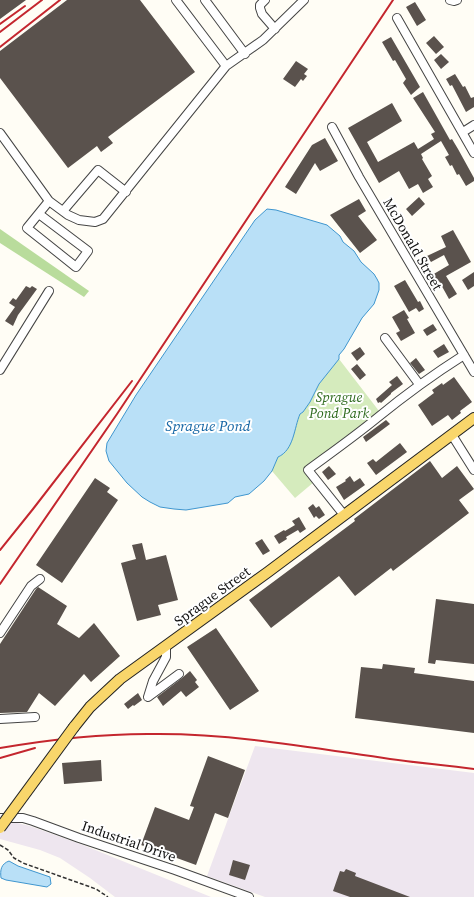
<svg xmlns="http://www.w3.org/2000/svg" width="474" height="897" viewBox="0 0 474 897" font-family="'Source Serif 4',serif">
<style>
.industrial{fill:#eee6ef}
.green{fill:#d5ebbd}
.forest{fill:#b9dc9c}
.water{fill:#b9e0f7;stroke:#3f96cf}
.building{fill:#5a524d}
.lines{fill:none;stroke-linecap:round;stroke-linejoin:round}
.minor-casing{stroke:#444;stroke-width:10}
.major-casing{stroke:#222;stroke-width:12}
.path{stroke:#333;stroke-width:1.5;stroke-dasharray:4 2;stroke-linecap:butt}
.minor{stroke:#fff;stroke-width:8}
.major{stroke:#f9d66b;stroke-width:10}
.rail{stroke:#c4262e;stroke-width:2}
.major-bridge-casing{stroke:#222;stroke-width:12;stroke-linecap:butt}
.major-bridge{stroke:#f9d66b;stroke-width:10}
.labels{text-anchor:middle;stroke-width:4;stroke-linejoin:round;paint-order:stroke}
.street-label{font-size:14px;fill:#111;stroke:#fff}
.park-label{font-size:14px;font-style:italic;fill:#2f6b1f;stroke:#fff}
.water-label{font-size:15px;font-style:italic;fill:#1768a6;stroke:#fff}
</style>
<rect width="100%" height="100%" fill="#fffdf5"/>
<path class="industrial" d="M255,746L474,773V897H265L207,876Z
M0,822H13L30,826L83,845L211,897H115L90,878L60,858L40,850L0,839Z"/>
<path class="green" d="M339,359L379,411L304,469L314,482L295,498L272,471L278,457C292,451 294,426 300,414L303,412L310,402L319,384Z"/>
<path class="forest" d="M0,229L89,291L84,297L0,243Z"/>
<path class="water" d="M267,209L276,210L327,225L340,236L343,242L354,251L361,262L374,274L377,279L379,283V290L374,304L362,318L344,349L339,355V359L319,384L310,402L303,412L300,414C294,428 294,450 278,457L272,471L264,481L249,494L235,497L228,503L186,510L174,509L160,507L150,502L142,497L127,483L109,461L106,451L107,443L136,395L255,220Z
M9,861L18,866L50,877L51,884L47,887L6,880L1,878C0,870 1,864 9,861Z"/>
<path class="building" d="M0,0H26L0,19Z
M67,0H140L195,72L108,137L113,143L101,152L97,146L68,168L0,78V51Z
M415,2L426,20L417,26L406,7Z
M434,36L444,47L436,54L426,43Z
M391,37L420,87L411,95L403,83L406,79L395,60L393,61L382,42Z
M441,54L449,62L441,69L434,60Z
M296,61L308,69L304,74L307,76L303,81L301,79L295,87L283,79Z
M455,74L463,87L465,86L471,98L474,97V107L466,112L452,85L450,86L446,79Z
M423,92L450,140L452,139L458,149L474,178V181L466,186L459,174L457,175L452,165L450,166L445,157L449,155L441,141L421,154L423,158L422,159L432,176L428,179L433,187L423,193L418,184L409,189L399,171L379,183L348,128L392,103L402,121L367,142L378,162L414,142L418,149L434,139L431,134L435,132L413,98Z
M325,138L338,161L320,171L315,163L296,194L285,187L312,145Z
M419,197L425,204L412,216L406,209Z
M359,199L366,211L358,216L377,240L360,253L330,215Z
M453,230L471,262L446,276L457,294L449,299L439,281L437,282L432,275L449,265L444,255L431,262L427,256L446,247L441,236Z
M474,272V286L468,290L462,280Z
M405,280L418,302L420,301L424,309L419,312L416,308L409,312L394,286Z
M26,286L30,288L32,286L37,289L18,315L13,326L5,321L15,307L9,303L13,298L16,300Z
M404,310L409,318L407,319L415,333L401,341L396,333L400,331L392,317Z
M433,324L437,330L427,336L423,330Z
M444,344L449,352L438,358L433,351Z
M360,347L365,354L357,361L351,353Z
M416,358L425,370L419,374L410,363Z
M357,364L366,375L360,380L351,369Z
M397,376L403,384L391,393V394L381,403L380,402L378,403L376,399L392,385L389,382Z
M454,377L472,402L460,411L461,413L452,420L448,415L432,426L418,405L434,393L432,390L442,383L443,385Z
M386,420L390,424L366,442L363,437Z
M400,443L407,452L376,475L367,463L373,459L376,462Z
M430,461L442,478L457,466L474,489L459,500L469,513L393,571L391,568L355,596L339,576L271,628L249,600L355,521L354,519Z
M329,466L336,474L328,480L322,472Z
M350,476L354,482L360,478L365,485L344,500L336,487L346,481L345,480Z
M95,478L110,488L107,492L118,500L62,583L36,565Z
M313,504L316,508L319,506L325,515L319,519L316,516L314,518L308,508Z
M299,517L306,529L300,533L298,530L286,537L287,539L279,544L274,536L284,530L285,531L295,525L292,521Z
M262,539L270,551L263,555L255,543Z
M142,543L146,560L166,555L178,600L158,605L161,615L137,621L121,563L136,559L132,545Z
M38,587L67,606L57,624L79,638L94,623L120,656L91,682L84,674L55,706L39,693L27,712L0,713V644L36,589Z
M436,599L474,604V664L436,660L435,664L428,663Z
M216,628L259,691L230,710L187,647Z
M383,664L415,668L414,673L474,681V733L355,718L361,667L382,669Z
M190,671L197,680L195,682L199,687L186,697L181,691L163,706L157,697L182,678Z
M138,693L142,700L134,706L133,705L128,709L124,704Z
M208,756L245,770L228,818L215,813L196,865L141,845L155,807L189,820L194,807L190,806Z
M101,760L102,781L64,784L62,763Z
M233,860L250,865L245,880L229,875Z
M346,869L356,873L355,876L410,897H350L333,891L340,871L344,872Z"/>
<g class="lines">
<defs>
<path id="minor" d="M176,0L226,66
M205,0L245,54
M265,0L260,5V8L262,14L275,29
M450,0L454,1L457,0
M397,18L474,153
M332,127L359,177L474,372
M463,132L474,125
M0,133L49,201L68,215L79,220L95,222L103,219L226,66L263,40L304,0
M63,211L98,170L126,192
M39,214L88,251L76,267L27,228L49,201
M385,338L419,384
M0,370L49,291
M452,435L474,470
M344,515L308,470C331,453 355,436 377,418C405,395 434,374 464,355
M0,633L31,586L40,579
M166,646V657L153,681L148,697L179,674
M0,719L35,717
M0,818H23L33,821L79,838L175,870L249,897"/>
<path id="major" d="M74,727L90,707L120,679L268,572L474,418"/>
</defs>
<use href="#minor" class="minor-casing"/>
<use href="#major" class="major-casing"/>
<path class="path" d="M0,845L8,850L14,858L23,863L96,889L108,897"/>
<use href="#minor" class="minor"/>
<use href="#major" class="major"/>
<path class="rail" d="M0,24L25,6
M0,32L42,0
M0,47L60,0
M0,550L33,509L132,381
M0,584L117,414L393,0
M0,748C52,739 106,733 159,734C237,734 313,748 390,759C418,763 446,765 474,769
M0,758L35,748"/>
<defs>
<path id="major-bridge" d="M0,828L74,727"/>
</defs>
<use href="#major-bridge" class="major-bridge-casing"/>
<use href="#major-bridge" class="major-bridge"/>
</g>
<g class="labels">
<g class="street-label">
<text transform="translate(413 244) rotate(60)" y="5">McDonald Street</text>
<text transform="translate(212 596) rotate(-36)" y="5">Sprague Street</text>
<text transform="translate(129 841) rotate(19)" y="5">Industrial Drive</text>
</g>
<g class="park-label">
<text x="339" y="402">Sprague<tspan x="339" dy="16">Pond Park</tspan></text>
</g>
<g class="water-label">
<text x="208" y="431">Sprague Pond</text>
</g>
</g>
</svg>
